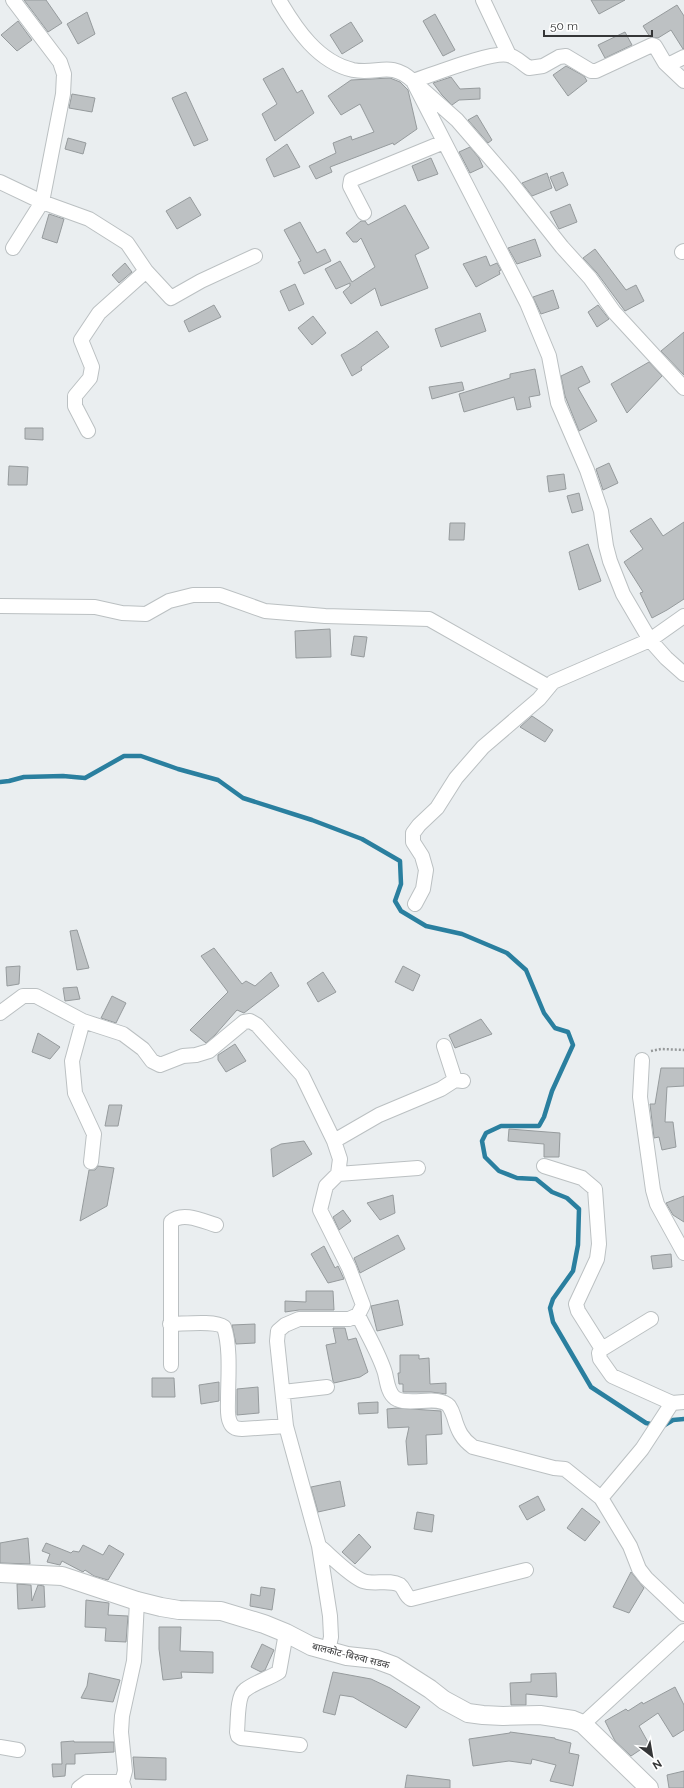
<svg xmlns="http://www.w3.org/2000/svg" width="684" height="1788" viewBox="0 0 684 1788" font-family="Raleway,'Noto Sans Devanagari',sans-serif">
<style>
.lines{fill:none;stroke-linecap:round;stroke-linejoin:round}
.stream{stroke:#2a7f9f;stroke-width:4.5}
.building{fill:#bdc1c3;stroke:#969b9d}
.minor-casing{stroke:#bbc0c2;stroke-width:16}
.major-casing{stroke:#bbc0c2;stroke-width:20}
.path{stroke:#96999a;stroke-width:2.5;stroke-dasharray:2 2;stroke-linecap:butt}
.minor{stroke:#fff;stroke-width:14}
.major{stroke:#fff;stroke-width:18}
.labels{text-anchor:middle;stroke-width:3.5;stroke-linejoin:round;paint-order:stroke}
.street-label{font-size:10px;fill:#353637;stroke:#fff}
</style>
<rect width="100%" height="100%" fill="#eaeef0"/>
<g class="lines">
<path class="stream" d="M0,782L9,781L24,777L63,776L85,778L124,756H141L178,769L218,780L243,798L312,820L362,839L400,861L401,884L395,901L401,911L426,926L462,934L507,953L526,970L544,1013L555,1028L568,1032L573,1045L552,1091L544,1117L539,1126H501L486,1133L482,1141L485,1157L499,1171L517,1178L536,1179L552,1192L567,1198L579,1209L578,1245L573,1271L553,1299L550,1308L553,1322L591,1387L646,1423L655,1425
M663,1426L673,1420L684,1419"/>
</g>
<path class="building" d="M24,0H46L62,23L48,32Z
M591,0H625L599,14Z
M677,5L684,16V49H683L671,30L658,38L650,37L643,26Z
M87,12L95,34L78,44L67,24Z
M435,14L455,50L443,56L423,21Z
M18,21L32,40L17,51L1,35Z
M351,22L363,41L342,54L330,35Z
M625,32L632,45L605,58L598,45Z
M566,66L584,76L587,81L568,96L553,75Z
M283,68L297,93L302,90L314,113L275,141L262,114L277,104L263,79Z
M451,77L460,89L480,88V99L459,100L452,105L442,95L433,83Z
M390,78L400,82L408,90L417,129L394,145L393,143L330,167L332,172L316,179L309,166L336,153L333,143L351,136L352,140L374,132L360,104L341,115L328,96L351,80Z
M186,92L208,140L194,146L172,98Z
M72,94L95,98L92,112L69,108Z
M477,115L492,140L488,143L468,120Z
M68,138L86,143L83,154L65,149Z
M287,144L300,167L274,177L266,159Z
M470,147L479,158L483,167L470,173L459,152Z
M431,158L438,174L418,181L412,166Z
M563,172L568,185L556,191L550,177Z
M547,173L552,188L532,196L522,183Z
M190,197L201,215L177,229L166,211Z
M570,204L577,222L559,229L550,212Z
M405,205L429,248L415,255L428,288L381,306L375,288L351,304L343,292L350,286V283L336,289L325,269L340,261L352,282L375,267L361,238L357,242H353L346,233L361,221H365L368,225Z
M49,214L64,219L57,243L42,238Z
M300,222L317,253L325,249L331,261L304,274L298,262L301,261L284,230Z
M535,239L541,256L517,264L508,248Z
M595,249L626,290L636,285L644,301L625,311L597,273L583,258Z
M486,256L490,266L497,263L501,270L499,271L500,274L476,287L463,264Z
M125,263L132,272L119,283L112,275Z
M295,284L304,304L289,311L280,291Z
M553,290L559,308L541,314L533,297Z
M214,305L221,317L189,332L184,321Z
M598,305L609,319L597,327L588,312Z
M480,313L486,331L441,347L435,329Z
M313,316L326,333L312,345L298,328Z
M377,331L389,347L361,367L362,370L352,376L341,355L355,347Z
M684,332V375L661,351Z
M649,362L662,376L627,413L611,384Z
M582,366L590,382L578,388L597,421L579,431L565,396L561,376Z
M535,369L540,395L529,397L531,407L517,410L514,397L464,412L459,394L510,378V374Z
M462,382L464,390L432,399L429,387Z
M25,428H43V440L25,439Z
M609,463L618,483L603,490L596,469Z
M9,466L28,467L27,485H8Z
M564,474L566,489L549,492L547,476Z
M579,493L583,510L572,513L567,496Z
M651,518L663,536L684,522V599L667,610L652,618L640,593L643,592L624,562L643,549L630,531Z
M450,523H465L464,540H449Z
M588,544L601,581L579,590L569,552Z
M330,629L331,657L296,658L295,631Z
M354,636L367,637L364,657L351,655Z
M532,716L553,730L545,742L520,727Z
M77,930L89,968L77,970L70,931Z
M214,948L242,984L246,981L255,986L271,972L279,986L244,1013L237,1010L215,1035L206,1043L190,1030L228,992L201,956Z
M20,966L19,984L7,986L6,967Z
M403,966L420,975L413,991L395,982Z
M323,972L336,992L318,1002L307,983Z
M77,987L80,999L65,1001L63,988Z
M112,996L126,1003L116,1023L101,1018Z
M481,1019L492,1034L455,1048L449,1035Z
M38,1033L60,1047L50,1059L32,1052Z
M235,1044L246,1061L226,1072L218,1060V1055Z
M661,1068H684V1086L667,1087L665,1122H673L676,1147L662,1150L659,1137L654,1138L650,1104H655Z
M109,1105H122L118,1126H105Z
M509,1129L560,1133L559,1157H544V1144L508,1141Z
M304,1141L312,1154L273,1177L271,1149L281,1144Z
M98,1166L114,1168L107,1206L80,1221L89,1170H95Z
M393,1195L395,1213L380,1220L367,1203Z
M684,1196V1222L673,1215L666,1203Z
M343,1210L351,1221L339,1230L333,1217Z
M398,1235L405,1249L360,1273L354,1258Z
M324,1246L335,1268L338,1266L344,1279L328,1283L311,1254Z
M671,1254L672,1267L653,1269L651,1256Z
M306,1291H333L334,1310H299L285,1312V1301L306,1302Z
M398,1300L403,1325L377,1331L371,1306Z
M255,1324V1343L236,1344L232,1325Z
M333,1328H345L348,1340L356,1338L368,1372L360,1377L334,1383L333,1381L326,1345L336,1343Z
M400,1355H419V1359L429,1358L430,1384L446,1383V1394L431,1392H403V1384H399L398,1373H400Z
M152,1378H174L175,1397H152Z
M219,1382V1401L201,1404L199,1385Z
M258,1387L259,1413L237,1415V1389Z
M378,1402V1413L359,1414L358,1403Z
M397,1408L441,1411L442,1434L426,1435L427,1464L408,1465L406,1441L409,1427L388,1428L387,1409Z
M340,1481L345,1506L318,1512L311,1487Z
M538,1496L545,1510L527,1520L519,1506Z
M582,1508L600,1522L585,1541L567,1528Z
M417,1512L434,1515L432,1532L414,1529Z
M359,1534L371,1547L355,1564L342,1552Z
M28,1538L30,1564L0,1563V1543Z
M46,1543L71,1553L73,1551L79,1552L83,1545L103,1555L109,1545L124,1554L108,1580L94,1576L85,1570L83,1572L62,1561L60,1565L47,1562L50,1554L42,1551Z
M631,1572L644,1588L629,1613L613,1607Z
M17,1584L31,1585L32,1601L38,1585L44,1586L45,1607L18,1609Z
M261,1587L275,1589L272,1610L250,1606L251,1594L260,1596Z
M86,1600L109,1603L108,1615L128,1616L126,1642L105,1641L106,1628L85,1627Z
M159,1627H181L180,1651L213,1652V1673L181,1672L182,1678L163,1680L159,1649Z
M262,1644L274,1650L265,1670L261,1672L251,1667Z
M333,1672L371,1679L390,1688L420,1707L406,1728L353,1697L340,1695L335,1715L323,1712Z
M89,1673L120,1680L113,1702L81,1698L87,1686Z
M556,1673L557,1697L526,1694V1705H511L510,1683L531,1682V1674Z
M675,1687L684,1705V1730L673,1737L658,1713L639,1726L649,1744L631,1756L615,1741L605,1721L626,1709L628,1711L642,1702L643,1704Z
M510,1732L555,1738V1739L571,1743L569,1753L579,1755L573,1786L550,1781L556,1765L532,1759L531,1764L509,1761L473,1766L469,1739L510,1733Z
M74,1741V1742H114V1752L75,1754V1764H66L65,1776L53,1777L52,1764H62L61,1742Z
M133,1757L166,1758V1780L135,1779Z
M684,1771V1788H669L667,1775Z
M407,1775L450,1780V1788H405Z"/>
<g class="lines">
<defs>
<path id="minor" d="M13,0L60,62L64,74L63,94L42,202L13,248
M279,0C296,29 318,62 353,70C378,75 390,60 413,81L527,303L549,356L558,403L587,470L601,511L606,546L610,561L623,594L650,640L666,658L684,674
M483,0L509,55
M684,57L668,65L665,63L655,46L652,45L596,71H591L566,56L559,57L543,66L529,68C523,64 515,56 508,55C491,51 432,75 413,81L457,120L509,180L562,247L590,278L614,312L684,388
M665,63L684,81
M0,182L42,202L89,219L127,243L146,271L171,298L201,281L255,256
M364,213L350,186L351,180L444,142
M682,252L684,251
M88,431L75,406V396L90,378L92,367L81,340L99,313L146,271
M0,606L95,607L122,613L146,614L169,601L193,595H220L265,611L325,616L429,619L549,687
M415,904L423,889L426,870L422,856L413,842V833L419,825L437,808L456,778L483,747L539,699L553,682L650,640L684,616
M0,1013L23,996H36L83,1021L123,1034L143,1049L152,1061L160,1065L183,1056L196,1055L209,1051L244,1022L250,1021L257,1025L302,1075L334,1141L340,1159L338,1174L326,1186L320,1210L349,1268L363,1305L358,1315L349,1319H299L285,1325L278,1331L277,1341L286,1426L319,1546L330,1616L331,1637L328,1651
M83,1021L72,1061L75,1093L94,1134L91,1162
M444,1046L455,1080
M642,1060L640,1097L653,1190L657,1204L684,1253
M334,1141L379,1115L441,1089L455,1080L463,1081
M544,1166L582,1178L595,1189L599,1244L597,1259L576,1304L578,1311L602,1349
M338,1174L418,1168
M358,1315C367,1334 379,1353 385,1373C387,1381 388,1393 395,1398C409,1407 438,1394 449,1406C451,1409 453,1414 454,1417C458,1431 462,1439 473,1447L554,1468L565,1469L601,1498L630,1546L639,1569L646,1578L684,1614
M651,1319L602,1349L599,1353L600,1359L612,1376L672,1403
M170,1324C183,1324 215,1320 224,1327C231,1348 228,1379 228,1400C228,1407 227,1416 230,1422C232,1428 237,1429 242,1429L286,1426
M171,1365V1222C182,1211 203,1221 216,1225
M283,1392L327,1387
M601,1498L642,1449L672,1403L684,1402
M319,1546C330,1555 350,1576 363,1581C374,1585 389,1579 400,1585C405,1589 405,1596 411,1599L526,1570
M286,1633L279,1672C268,1679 255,1682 245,1690C237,1696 238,1722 237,1732L238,1736L241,1738L300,1745
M583,1724L684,1631
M0,1747L18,1750
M79,1788L87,1782H122
M124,1788L122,1782L125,1771L121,1732L122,1716L134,1661L137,1601"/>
<path id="major" d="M0,1573L62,1576L137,1601L161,1607L179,1610L221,1611L264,1624L286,1633L311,1646L347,1656L375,1659L394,1666L430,1689L444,1700L468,1713L483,1715L503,1716L540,1715L573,1720L583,1724L649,1788"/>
</defs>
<use href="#minor" class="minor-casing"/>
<use href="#major" class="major-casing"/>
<path class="path" d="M651,1051L661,1049L684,1050"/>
<use href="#minor" class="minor"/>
<use href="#major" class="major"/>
</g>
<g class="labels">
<g class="street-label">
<text transform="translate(351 1655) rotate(14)" y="4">बालकोट-बिरुवा सडक</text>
</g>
</g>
<g transform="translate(652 1756) rotate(149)" stroke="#ffffff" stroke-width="3" paint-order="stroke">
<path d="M0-3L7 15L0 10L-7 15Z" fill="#353637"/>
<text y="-6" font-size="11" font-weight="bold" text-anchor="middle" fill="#353637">N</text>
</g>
<path d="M544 30v6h108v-6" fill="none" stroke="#353637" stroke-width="2"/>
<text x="550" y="30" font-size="12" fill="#353637" stroke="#ffffff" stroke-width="3" paint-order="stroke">50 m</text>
</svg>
